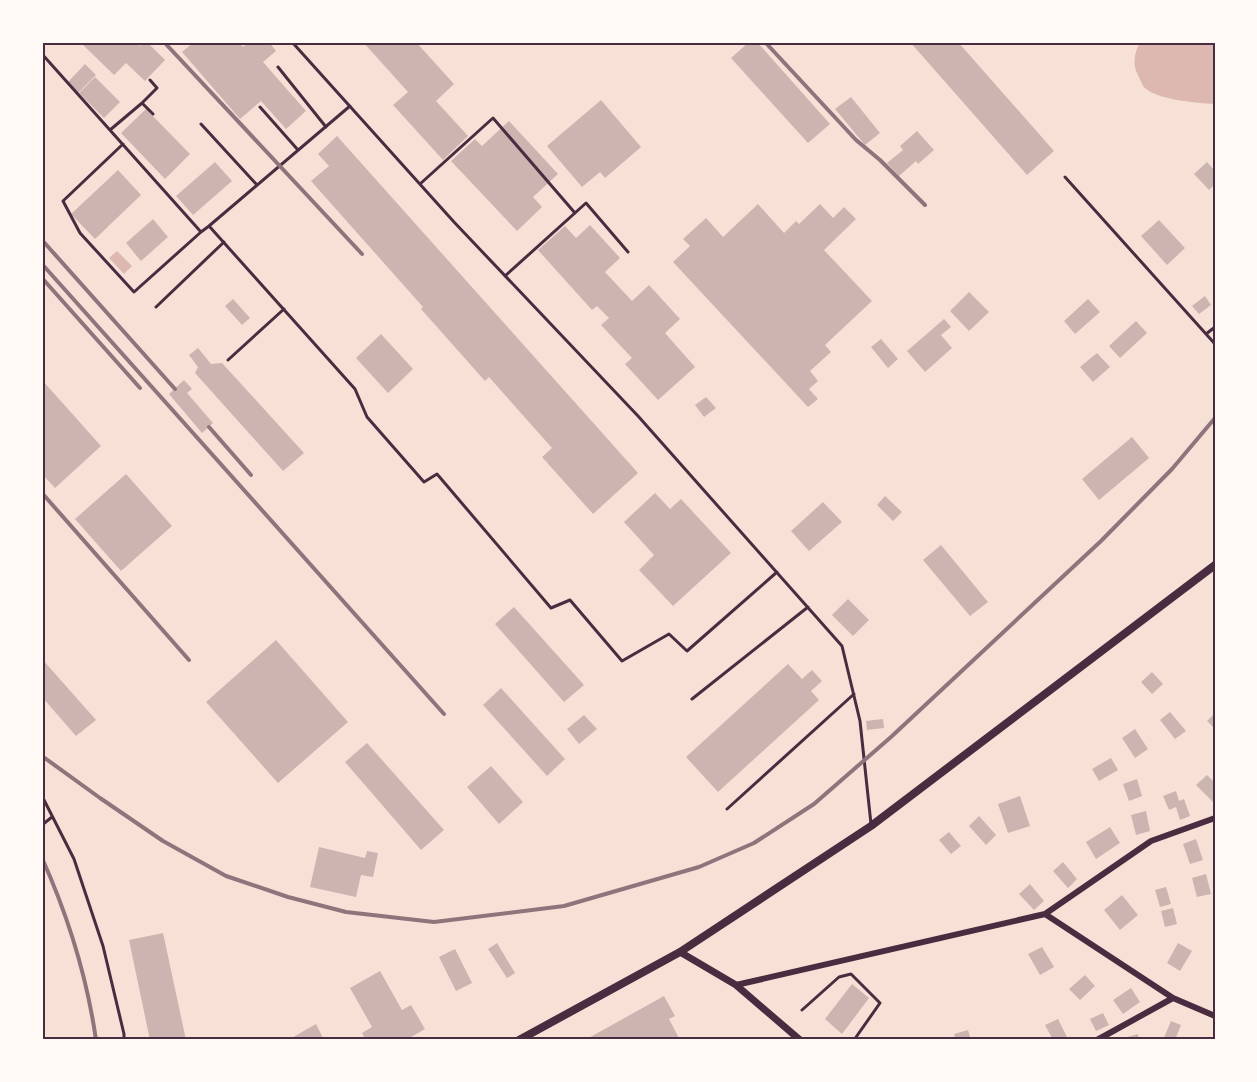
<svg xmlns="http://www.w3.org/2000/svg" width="1257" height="1082" viewBox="0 0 1257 1082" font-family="Inter,sans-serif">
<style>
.water{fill:#dcb8b0}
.building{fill:#ccb4b1}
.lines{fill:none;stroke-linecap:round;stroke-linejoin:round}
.service{stroke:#4a2c40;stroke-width:3}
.minor{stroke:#4a2c40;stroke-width:6}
.tertiary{stroke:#4a2c40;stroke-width:7}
.secondary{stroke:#4a2c40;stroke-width:8}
.rail{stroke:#8f747c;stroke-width:4}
.neatline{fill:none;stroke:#4a2c40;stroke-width:2}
</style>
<rect width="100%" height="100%" fill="#f7e1d7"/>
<path class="water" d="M1140,42H1215V104C1198,103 1154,100 1143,86C1141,82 1139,77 1137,73C1132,63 1135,51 1140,42Z
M117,251L132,266L124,274L109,258Z"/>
<path class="building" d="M80,42H136L140,46L144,42H147L165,60L145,81L126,63L114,75Z
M194,42H239L243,47L248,42H269L276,51L263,62L306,111L286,129L261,101L240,119L182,52Z
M363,42H416L454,84L436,101L468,136L443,160L393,105L408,92Z
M749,42H757L830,124L808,143L731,58Z
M910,42H958L1054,151L1027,175Z
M85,64L96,75L78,93L68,82Z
M95,77L120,102L104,118L79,93Z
M851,97L880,133L865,145L835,109Z
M601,100L641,147L605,178L600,172L582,187L547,146Z
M146,109L190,154L165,179L121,133Z
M509,121L558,174L533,197L542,207L517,231L451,161L475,139L482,146Z
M917,131L934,150L918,164L916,161L899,176L887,163L903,150L900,146Z
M337,136L638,473L593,514L542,457L552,448L489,377L485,381L421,309L423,307L311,181L329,166L318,154Z
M215,162L232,181L193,215L176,196Z
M1207,162L1215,171V184L1209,190L1194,174Z
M118,170L141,195L95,239L71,214Z
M758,204L784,233L796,221L799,224L820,204L833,218L844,207L856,219L824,250L872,301L825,345L831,352L810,371L818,381L809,389L818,399L808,407L673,262L690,246L683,239L706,218L723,237Z
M153,219L168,237L141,261L126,243Z
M1159,220L1185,248L1167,265L1141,236Z
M590,225L620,258L605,272L632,301L649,285L680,319L665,333L695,367L658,400L625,364L632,358L601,325L609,318L597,306L592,310L538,250L565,226L576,238Z
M969,292L989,312L969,331L950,311Z
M1205,296L1211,305L1199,314L1192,306Z
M233,299L250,318L242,325L225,306Z
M1088,299L1100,312L1075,334L1064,321Z
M944,319L951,327L941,335L952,348L925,372L907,351Z
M1136,321L1147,333L1120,358L1109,346Z
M381,334L413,369L388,393L356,358Z
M881,339L898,359L888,368L871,347Z
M198,348L211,364L222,363L304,453L283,471L195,373L198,367L189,355Z
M1097,353L1110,367L1093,382L1080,367Z
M42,380L101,446L55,488L42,474Z
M184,380L192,389L187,393L213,423L202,433L169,394Z
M706,397L716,408L704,417L695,405Z
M1132,437L1149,458L1099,500L1082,479Z
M126,474L172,526L121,571L75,519Z
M655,493L670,509L681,499L731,553L673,606L639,570L654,555L624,522Z
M885,496L902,512L893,521L877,505Z
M823,502L842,522L809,551L791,531Z
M941,545L988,602L970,616L923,560Z
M848,599L869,620L853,636L832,615Z
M514,607L584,685L564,702L495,624Z
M276,640L348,722L278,783L206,702Z
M42,659L96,720L76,736L42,697Z
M788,664L802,679L812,670L822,681L811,691L819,700L718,792L686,757Z
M1152,672L1163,684L1152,694L1141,682Z
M501,688L565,759L547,776L483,705Z
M1170,712L1186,731L1175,739L1160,720Z
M1215,713V729L1207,721Z
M584,715L597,729L579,744L567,729Z
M883,719L884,728L867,730L866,721Z
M1135,729L1148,749L1135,758L1122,738Z
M367,743L444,830L421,850L345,762Z
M1111,758L1118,770L1099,781L1092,769Z
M491,766L523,802L499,824L467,787Z
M1207,775L1215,783V804L1196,785Z
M1137,779L1142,796L1129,801L1123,784Z
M1176,791L1179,801L1184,799L1190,816L1180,820L1176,807L1169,810L1163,796Z
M1020,796L1030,826L1008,833L998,804Z
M1146,811L1150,831L1136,835L1131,815Z
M979,816L996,835L986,845L969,826Z
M1110,827L1120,843L1096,859L1086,842Z
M949,832L961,846L951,854L939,840Z
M1196,839L1203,860L1190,864L1183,844Z
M319,847L365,858L367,851L378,853L373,877L361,875L356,897L310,887Z
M1063,862L1077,879L1068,888L1053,871Z
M1206,874L1211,894L1197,897L1192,878Z
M1030,884L1044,901L1034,910L1019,894Z
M1166,887L1171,904L1160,907L1155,890Z
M1122,895L1138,915L1120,930L1104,910Z
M1173,908L1177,924L1165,927L1161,911Z
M163,933L186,1040H150L129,940Z
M497,943L515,973L507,978L488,949Z
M1178,943L1192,951L1180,971L1167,963Z
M1042,947L1054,967L1040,975L1028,954Z
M455,949L472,983L456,991L439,957Z
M380,971L402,1010L411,1005L425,1029L406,1040H366L362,1033L372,1027L350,988Z
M1085,975L1095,986L1080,1000L1069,989Z
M852,984L869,998L842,1034L825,1019Z
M1131,988L1140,1002L1123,1014L1113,1000Z
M664,996L675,1016L669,1019L680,1040H585Z
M1103,1013L1109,1025L1096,1031L1090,1019Z
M1058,1019L1068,1039L1066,1040H1053L1045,1025Z
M1171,1021L1181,1025L1175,1040H1163Z
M316,1024L324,1040H288Z
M968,1030L971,1040H956L954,1034Z
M1138,1034L1139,1040H1124V1038Z"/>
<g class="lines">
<path class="service" d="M292,42L454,222L638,416L842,646L860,721L871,824
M42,54L201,232L209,226
M278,67L326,127
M142,103L157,88L150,80
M350,106L209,226L355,389L367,417L424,482L437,474L551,608L570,600L622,661L669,634L687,651L777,572
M260,107L298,150
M201,124L257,185
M110,130L142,103L153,114
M123,144L63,201L80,233L134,292L201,232
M1065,177L1215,344
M420,184L493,118L575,213
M505,276L586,203L628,252
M156,307L224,242
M1206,334L1215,327
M228,360L284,309
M692,699L808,607
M42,796L74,859L103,946L124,1034V1040
M727,809L854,694
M42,825L52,817
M802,1010L839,977L851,974L880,1003L854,1040"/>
<path class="minor" d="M1045,914L1173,998L1215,1016
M736,985L1045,914L1151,841L1215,818
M1097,1040L1173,998"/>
<path class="tertiary" d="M680,952L736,985L800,1040"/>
<path class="secondary" d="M519,1040L680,952L871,826L1215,565"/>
<path class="rail" d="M164,42L362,254
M765,42L856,140L880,160L925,205
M42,240L175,389
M42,264L444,714
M42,278L140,388
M209,427L251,475
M42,493L189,660
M42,756L100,798L163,841L226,876L288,897L346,912L434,922L564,906L699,867L754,843L814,804L891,737L1101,541L1172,469L1215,418
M42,858C68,916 87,977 96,1040"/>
</g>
<rect width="1257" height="1082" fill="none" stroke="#fffaf5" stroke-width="87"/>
<rect x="44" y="44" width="1170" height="994" class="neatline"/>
</svg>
